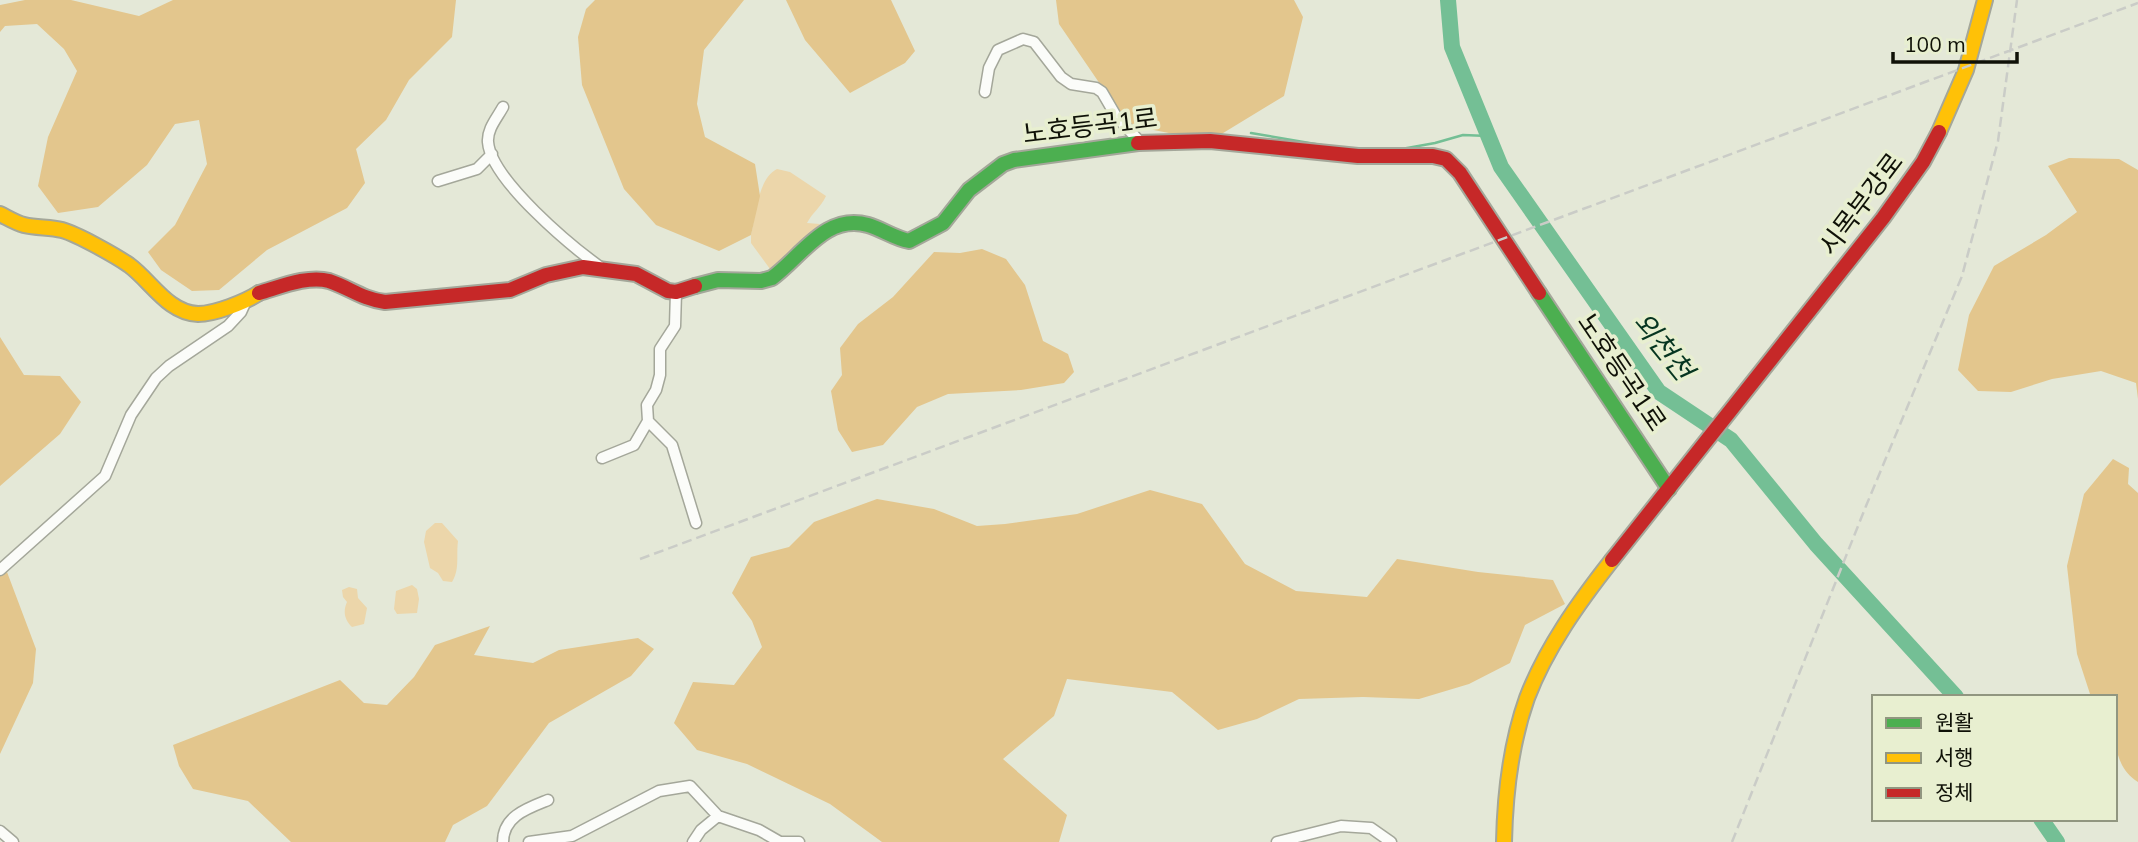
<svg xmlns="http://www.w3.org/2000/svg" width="2138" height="842" viewBox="0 0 2138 842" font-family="Mulish,'Noto Sans KR',sans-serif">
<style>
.green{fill:#ecd6aa}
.forest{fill:#e3c68d}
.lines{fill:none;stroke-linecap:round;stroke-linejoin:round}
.stream{stroke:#74bf95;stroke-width:2.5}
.river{stroke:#74bf95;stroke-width:16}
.street-casing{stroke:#a4a79a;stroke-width:13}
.fast-casing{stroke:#a4a79a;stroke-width:18}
.slow-casing{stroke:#a4a79a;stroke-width:18}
.jam-casing{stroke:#a4a79a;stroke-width:18}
.street{stroke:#fbfcf9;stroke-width:10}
.fast{stroke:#4caf50;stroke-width:14}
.slow{stroke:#ffc107;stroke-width:14}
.jam{stroke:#c62828;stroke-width:14}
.rail{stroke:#caccc7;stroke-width:2.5;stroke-dasharray:10 5;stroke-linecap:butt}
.labels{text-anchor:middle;stroke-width:7;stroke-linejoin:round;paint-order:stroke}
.street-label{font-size:26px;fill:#0f1107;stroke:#e8efd0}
.water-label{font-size:28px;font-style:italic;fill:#063520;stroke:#e8efd0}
</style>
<rect width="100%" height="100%" fill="#e4e8d7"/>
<path class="green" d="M777,169L790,172L826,196C821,207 812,213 807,223L820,224L786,262L770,269L751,243V235C756,215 758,178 777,169Z
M435,523H442L458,541C456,556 460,569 452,582L443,581L438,573L430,568L424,542L426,531Z
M412,585L417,589L419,599L417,613L397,614L394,609L396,591Z
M349,587L357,589L358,598L367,608L364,624L352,627C344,619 343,611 347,602L343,597L342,590Z"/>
<path class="forest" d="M25,0H71L139,16L173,0H456L452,37L409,80L386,120L356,149L365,183L347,208L267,250L219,290L192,291L161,270L148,252L175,225L207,164L199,120L175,124L147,165L98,207L58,213L38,186L48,137L77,71L64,49L37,24L5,26L0,32V5Z
M595,0H744L704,50L697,104L705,137L755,164L760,196L751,235L719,251L656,225L624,189L582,85L578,37L586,9Z
M786,0H891L915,51L905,63L850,93L805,40Z
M1056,0H1294L1303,17L1284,96L1210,141L1128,125L1059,24Z
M2069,158L2119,159L2138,170V399L2136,383L2101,371L2052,379L2011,392L1978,391L1958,370L1969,315L1994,266L2046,235L2077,212L2048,166Z
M982,249L1006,259L1025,285L1043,341L1068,354L1074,372L1064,383L1021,390L948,394L917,407L883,445L852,452L838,430L831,391L842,375L840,348L858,324L893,297L934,252L960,253Z
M0,337L24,375L60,376L81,402L60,434L0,486Z
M2113,459L2129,468L2128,484L2138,493V782C2109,764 2115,726 2115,697H2091L2077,654L2067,566L2084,494Z
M1150,490L1202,504L1245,564L1296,591L1367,597L1397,559L1478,572L1553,580L1565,604L1525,625L1510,663L1469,684L1419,699L1363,697L1299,699L1257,719L1218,730L1172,692L1067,679L1054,716L1003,759L1067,815L1059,842H882L830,804L747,764L697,750L674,723L693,682L734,685L762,647L752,621L732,593L751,557L789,547L814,522L877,499L934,509L977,526L1005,524L1077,514Z
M7,572L36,649L33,683L0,754V576Z
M490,626L474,655L533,663L559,650L638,638L654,649L631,676L549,723L487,806L453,825L445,842H291L248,801L193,789L179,766L173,745L340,680L364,703L387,705L414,677L435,645Z"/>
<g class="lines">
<path class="stream" d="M1251,133L1327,146
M1396,150L1435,143L1463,135L1488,136"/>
<path class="river" d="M1448,0L1452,47L1501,167L1659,392L1731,440L1816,544L1956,697
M2041,819L2057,842"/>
<defs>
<path id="street" d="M985,92L989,68L998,50L1023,39L1034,42L1061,77L1071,84L1096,88L1102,92L1116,116L1141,143
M503,107C497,118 487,129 488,142C491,180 572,247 603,269
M438,181L477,169L492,154
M648,421L672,445L696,523
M602,458L634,445L648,421L647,405L656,390L660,375V349L675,326L676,292
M0,570L105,476L131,415L156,378L169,366L228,326L241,312L246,301
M0,831L13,842
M503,842C503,816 528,808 548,800
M529,842L572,836L659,791L690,786L718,816
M693,842L701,830L718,816L759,830L780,842H799
M1277,842L1341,826L1371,828L1391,842"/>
<path id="fast" d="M695,286L718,280L761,281L772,278C802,256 826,213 868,225C882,229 894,238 909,241L943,223L969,190L1003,164L1014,160L1138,143
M1539,293L1669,489"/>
<path id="slow" d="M1939,132L1966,70L1985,0
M0,214C8,218 16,223 24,225C37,228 50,227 62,230C77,234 116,256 129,265C151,281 168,313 198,314C215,314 245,302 259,293
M1504,842C1505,794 1511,743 1527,698C1546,648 1579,602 1612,560"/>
<path id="jam" d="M1138,143L1210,141L1358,156H1433L1446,159L1460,173L1539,293
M259,293C280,287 308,275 329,281C350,288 362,299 385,302L510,290L546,275L583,267L636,274L668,291L676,292L695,286
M1612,560L1883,218L1923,162L1939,132"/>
</defs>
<use href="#street" class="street-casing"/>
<use href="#fast" class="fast-casing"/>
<use href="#slow" class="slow-casing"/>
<use href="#jam" class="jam-casing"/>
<use href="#street" class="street"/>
<use href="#fast" class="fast"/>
<use href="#slow" class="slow"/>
<use href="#jam" class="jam"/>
<path class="rail" d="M640,559L2138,3
M1732,842L1866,506L1962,276L1998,141L2017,0"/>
</g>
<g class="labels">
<g class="street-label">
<text transform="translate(1090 126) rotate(-7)" y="9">노호등곡1로</text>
<text transform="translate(1861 204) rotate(-53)" y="9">시목부강로</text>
<text transform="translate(1622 372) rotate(56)" y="9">노호등곡1로</text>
</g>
<g class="water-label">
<text transform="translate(1663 346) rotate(51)" y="10">외천천</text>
</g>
</g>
<rect x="1872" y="695" width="245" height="126" fill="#e8efd0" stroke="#919680" stroke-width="2"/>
<rect x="1886" y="718" width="35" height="10" fill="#4caf50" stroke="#919680" stroke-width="2"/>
<text x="1935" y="730" font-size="21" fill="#0f1107">원활</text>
<rect x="1886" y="753" width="35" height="10" fill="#ffc107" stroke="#919680" stroke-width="2"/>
<text x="1935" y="765" font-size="21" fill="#0f1107">서행</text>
<rect x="1886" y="788" width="35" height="10" fill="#c62828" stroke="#919680" stroke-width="2"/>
<text x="1935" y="800" font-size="21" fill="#0f1107">정체</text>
<path d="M1893 52v10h124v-10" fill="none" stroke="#0f1107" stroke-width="3.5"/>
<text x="1904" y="52" font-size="21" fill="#0f1107" stroke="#e8efd0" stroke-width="5" paint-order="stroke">100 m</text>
</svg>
